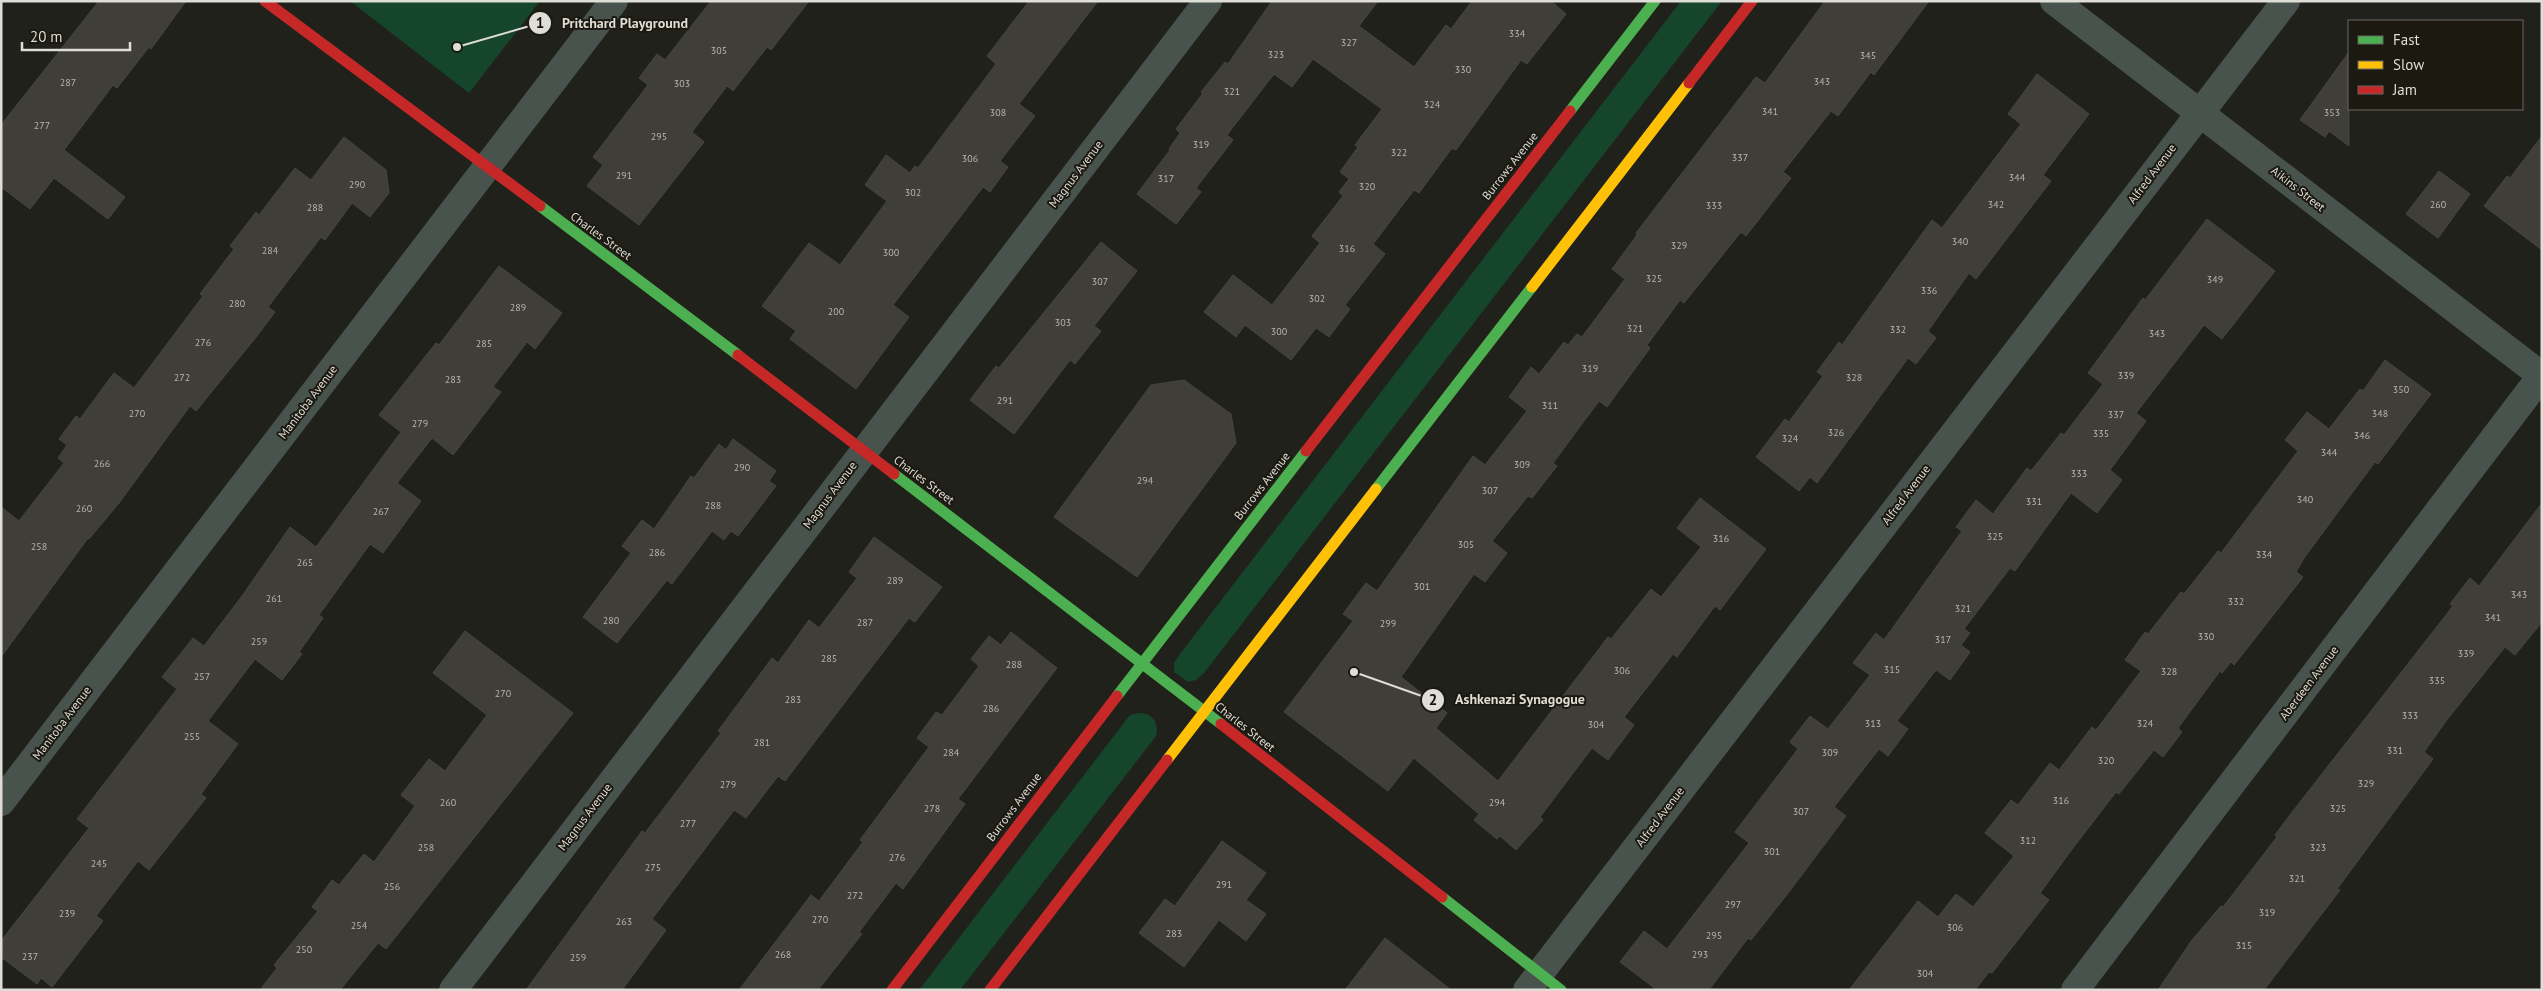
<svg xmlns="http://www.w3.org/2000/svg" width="2543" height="991" viewBox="0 0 2543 991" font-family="'PT Sans',sans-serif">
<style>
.green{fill:#15462b}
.building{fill:#3f3e39;stroke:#474642}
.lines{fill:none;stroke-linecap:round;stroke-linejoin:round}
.street{stroke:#48534d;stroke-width:28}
.fast{stroke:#4caf50;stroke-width:11}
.slow{stroke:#ffc107;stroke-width:11}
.jam{stroke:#c62828;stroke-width:11}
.labels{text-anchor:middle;stroke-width:4;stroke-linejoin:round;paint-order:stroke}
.number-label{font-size:10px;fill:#b6b5af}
.street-label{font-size:12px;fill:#deddd6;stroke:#1b1910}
.leader{fill:none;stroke:#deddd6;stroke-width:2}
.callout-dot{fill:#deddd6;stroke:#1b1910;stroke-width:2}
.mark-label{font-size:15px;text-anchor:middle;font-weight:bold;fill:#111}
.callout-label{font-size:14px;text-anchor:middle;font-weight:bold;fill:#deddd6;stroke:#1b1910;stroke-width:4;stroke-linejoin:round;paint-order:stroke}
</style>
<rect width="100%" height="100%" fill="#21211c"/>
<path class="green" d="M350,1H540L469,93Z
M1681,1H1722L1204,673L1196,680L1188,682L1174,672V663L1180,654Z
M1139,713C1153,713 1159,722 1156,736L960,990H919L1130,715Z"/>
<path class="building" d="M99,1H186L151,49L149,47L117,88L113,85L64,150L125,197L108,219L54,178L30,209L1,187V125Z
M711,1H809L771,50L767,47L733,91L727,86L692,132L704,142L639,225L587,186L603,165L593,157L648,85L639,78L657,54L665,60Z
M1029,1H1098L1019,104L1035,116L1000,161L1008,167L990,192L983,187L893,305L909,317L856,389L790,339L796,331L762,306L809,243L840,265L887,201L865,185L886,155L910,173L915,166L918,168L996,64L987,56Z
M1272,1H1378L1359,26L1414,67L1446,25L1451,29L1472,1H1551L1566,14L1527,64L1521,60L1456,150L1452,148L1419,193L1414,190L1373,244L1385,254L1345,305L1350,309L1329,337L1316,328L1291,360L1245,325L1236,337L1204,312L1233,275L1272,305L1320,243L1312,236L1343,196L1339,192L1349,179L1340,172L1358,147L1355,145L1382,109L1313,59L1292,87L1274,74L1227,135L1233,140L1196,188L1201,192L1176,224L1137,194L1170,150L1169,149L1180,133L1176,129L1203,93L1201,92L1225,62L1228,64Z
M1825,1H1929L1874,75L1871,72L1838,116L1831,111L1783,172L1791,178L1746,236L1741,232L1684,303L1680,300L1647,345L1650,348L1607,407L1599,401L1553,463L1557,466L1532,498L1528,496L1492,541L1507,553L1485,582L1474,574L1401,677L1447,713L1436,728L1498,781L1608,637L1611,639L1651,589L1661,597L1701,547L1677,528L1700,498L1766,549L1720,610L1715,606L1677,657L1673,654L1624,717L1634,725L1608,760L1592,748L1540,817L1543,820L1516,850L1500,836L1497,839L1474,820L1479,814L1414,758L1388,791L1284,712L1353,621L1343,614L1366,583L1377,591L1473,456L1485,465L1527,411L1509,397L1531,367L1539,374L1564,342L1568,345L1577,334L1582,337L1625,279L1612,269L1637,235L1636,233L1756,77L1765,83Z
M2349,52V146L2329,131L2325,137L2300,120Z
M2037,74L2089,114L2043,175L2051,181L1976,279L1969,273L1928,331L1936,338L1916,364L1908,358L1817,483L1810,477L1799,491L1756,457L1785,419L1789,422L1823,376L1817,372L1839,342L1842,345L1932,220L1942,228L2021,124L2008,114Z
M2542,136V250L2484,206L2507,176L2510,178Z
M344,137L386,170L389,193L370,217L352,203L325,240L321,237L268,307L275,312L257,336L196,411L190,406L119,503L89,539L88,538L1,657V507L19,521L64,463L58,458L67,445L59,439L76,416L80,419L114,373L134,388L203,296L200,294L234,249L230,246L256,212L259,215L295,168L311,180Z
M2439,171L2470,194L2438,238L2406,214Z
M2207,219L2275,271L2222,339L2204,325L2136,413L2146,421L2110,470L2122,480L2097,513L2071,493L2015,571L2010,568L1964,629L1970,633L1961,645L1970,652L1950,680L1936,670L1897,721L1908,729L1888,756L1879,749L1834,807L1846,816L1789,892L1751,940L1748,938L1709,990H1657L1620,962L1644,931L1667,949L1749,843L1735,832L1798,749L1790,742L1810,716L1828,729L1870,675L1853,663L1876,633L1884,640L1962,531L1956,527L1976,500L1993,514L2027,468L2031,471L2061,433L2064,435L2103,384L2088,373L2143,298L2145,300Z
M1101,242L1137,271L1094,326L1101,331L1075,364L1070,360L1014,434L970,400L996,366L999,368Z
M499,266L562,313L535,349L527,342L493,387L501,392L453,455L432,438L397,483L421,501L383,553L370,544L319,615L323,618L299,652L302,654L282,680L255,659L208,721L238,744L201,794L206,798L149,870L138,861L96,916L103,921L52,987L41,978L37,984L1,957V941L89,828L77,819L177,689L162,677L193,638L204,646L242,596L290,527L316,547L401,432L379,415L436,343L439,345Z
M2385,360L2431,394L2378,464L2375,462L2304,558L2296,572L2303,577L2234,665L2231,662L2222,673L2220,671L2178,728L2182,732L2163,757L2154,750L2119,794L2116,792L2073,848L2040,893L2049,900L1992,973L1989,972L1975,990H1849L1918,901L1938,917L1956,894L1973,907L2014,856L1985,833L2011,800L2018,805L2050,763L2059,770L2092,727L2096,730L2141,671L2125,660L2145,632L2148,634L2181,592L2184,594L2218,551L2221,553L2298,451L2285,440L2307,412L2329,429L2360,389L2363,391Z
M1184,380L1231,414L1236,443L1137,577L1054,517L1151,385Z
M733,439L776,471L769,481L776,486L738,536L731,531L724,540L712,531L672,584L667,580L617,643L583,617L631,553L622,546L642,520L654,529L691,476L694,478L719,444L726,450Z
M2542,503V622L2515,655L2505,647L2446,721L2424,752L2433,759L2337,889L2340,890L2264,990H2158L2192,940L2221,906L2223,907L2277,837L2275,835L2293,811L2453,606L2450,604L2470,578L2479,586Z
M874,537L942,587L915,622L909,618L785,781L778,776L746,818L734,810L652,919L666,930L622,990H526L642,831L645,833L721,733L718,731L772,658L778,663L809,620L819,628L857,578L849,572Z
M465,631L573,713L386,949L378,943L340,990H260L277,968L274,965L318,911L312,907L332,880L339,885L364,854L374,862L415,806L401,795L429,759L445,771L487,715L433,673Z
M1011,632L1057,668L958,799L965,804L903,889L896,883L859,932L862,934L818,990H739L811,895L819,901L863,842L860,840L929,747L917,738L936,712L942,715L979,666L971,659L989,636L1001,645Z
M1222,841L1266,873L1246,900L1266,914L1246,941L1219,920L1184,967L1139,933L1165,899L1175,906Z
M1385,938L1451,990H1345Z"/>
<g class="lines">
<path class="street" d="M2054,1L2542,376
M1,802L614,1
M453,990L1208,1
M1527,990L2286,1
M2075,990L2542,375"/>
<path class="fast" d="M1570,111L1655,1
M540,206L738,355
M894,474L1221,724
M1376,489L1532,287
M1117,696L1306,451
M1442,897L1561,990"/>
<path class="slow" d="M1532,287L1689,83
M1167,760L1376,489"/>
<path class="jam" d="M265,1L540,206
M1689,83L1752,1
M738,355L894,474
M1306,451L1570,111
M1221,724L1442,897
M892,990L1117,696
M990,990L1167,760"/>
</g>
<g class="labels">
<g class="number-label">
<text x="1517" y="37">334</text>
<text x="1349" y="46">327</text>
<text x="719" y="54">305</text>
<text x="1276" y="58">323</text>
<text x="1868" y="59">345</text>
<text x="1463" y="73">330</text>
<text x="1822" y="85">343</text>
<text x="68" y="86">287</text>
<text x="682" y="87">303</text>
<text x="1232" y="95">321</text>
<text x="1432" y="108">324</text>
<text x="1770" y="115">341</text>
<text x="998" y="116">308</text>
<text x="2332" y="116">353</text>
<text x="42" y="129">277</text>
<text x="659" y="140">295</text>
<text x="1201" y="148">319</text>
<text x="1399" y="156">322</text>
<text x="1740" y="161">337</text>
<text x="970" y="162">306</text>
<text x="624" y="179">291</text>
<text x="2017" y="181">344</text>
<text x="1166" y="182">317</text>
<text x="357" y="188">290</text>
<text x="1367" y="190">320</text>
<text x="913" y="196">302</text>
<text x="1996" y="208">342</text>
<text x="2438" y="208">260</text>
<text x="1714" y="209">333</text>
<text x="315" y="211">288</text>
<text x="1960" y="245">340</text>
<text x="1679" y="249">329</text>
<text x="1347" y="252">316</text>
<text x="270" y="254">284</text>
<text x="891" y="256">300</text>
<text x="1654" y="282">325</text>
<text x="2215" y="283">349</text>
<text x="1100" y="285">307</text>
<text x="1929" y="294">336</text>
<text x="1317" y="302">302</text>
<text x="237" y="307">280</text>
<text x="518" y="311">289</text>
<text x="836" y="315">200</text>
<text x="1063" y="326">303</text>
<text x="1635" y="332">321</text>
<text x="1898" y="333">332</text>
<text x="1279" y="335">300</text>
<text x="2157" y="337">343</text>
<text x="203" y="346">276</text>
<text x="484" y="347">285</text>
<text x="1590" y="372">319</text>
<text x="2126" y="379">339</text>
<text x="182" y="381">272</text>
<text x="1854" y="381">328</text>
<text x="453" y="383">283</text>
<text x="2401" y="393">350</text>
<text x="1005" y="404">291</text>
<text x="1550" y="409">311</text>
<text x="137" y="417">270</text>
<text x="2380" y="417">348</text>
<text x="2116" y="418">337</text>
<text x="420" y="427">279</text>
<text x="1836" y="436">326</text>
<text x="2101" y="437">335</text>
<text x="2362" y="439">346</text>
<text x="1790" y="442">324</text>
<text x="2329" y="456">344</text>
<text x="102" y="467">266</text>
<text x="1522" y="468">309</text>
<text x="742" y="471">290</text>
<text x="2079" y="477">333</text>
<text x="1145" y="484">294</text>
<text x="1490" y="494">307</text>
<text x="2305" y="503">340</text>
<text x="2034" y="505">331</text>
<text x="713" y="509">288</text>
<text x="84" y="512">260</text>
<text x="381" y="515">267</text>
<text x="1995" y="540">325</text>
<text x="1721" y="542">316</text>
<text x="1466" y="548">305</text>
<text x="39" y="550">258</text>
<text x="657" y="556">286</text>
<text x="2264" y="558">334</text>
<text x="305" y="566">265</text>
<text x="895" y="584">289</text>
<text x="1422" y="590">301</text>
<text x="2519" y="598">343</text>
<text x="274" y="602">261</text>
<text x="2236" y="605">332</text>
<text x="1963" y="612">321</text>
<text x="2493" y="621">341</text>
<text x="611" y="624">280</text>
<text x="865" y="626">287</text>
<text x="1388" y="627">299</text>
<text x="2206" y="640">330</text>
<text x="1943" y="643">317</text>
<text x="259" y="645">259</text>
<text x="2466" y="657">339</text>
<text x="829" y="662">285</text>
<text x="1014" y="668">288</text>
<text x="1892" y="673">315</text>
<text x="1622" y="674">306</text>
<text x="2169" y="675">328</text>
<text x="202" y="680">257</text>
<text x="2437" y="684">335</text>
<text x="503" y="697">270</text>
<text x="793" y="703">283</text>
<text x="991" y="712">286</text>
<text x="2410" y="719">333</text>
<text x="1873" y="727">313</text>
<text x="2145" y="727">324</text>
<text x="1596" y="728">304</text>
<text x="192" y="740">255</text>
<text x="762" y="746">281</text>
<text x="2395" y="754">331</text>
<text x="951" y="756">284</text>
<text x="1830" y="756">309</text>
<text x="2106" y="764">320</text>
<text x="2366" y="787">329</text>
<text x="728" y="788">279</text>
<text x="2061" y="804">316</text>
<text x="448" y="806">260</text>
<text x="1497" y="806">294</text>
<text x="932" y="812">278</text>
<text x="2338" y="812">325</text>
<text x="1801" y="815">307</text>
<text x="688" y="827">277</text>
<text x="2028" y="844">312</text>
<text x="426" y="851">258</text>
<text x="2318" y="851">323</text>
<text x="1772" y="855">301</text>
<text x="897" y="861">276</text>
<text x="99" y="867">245</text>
<text x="653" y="871">275</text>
<text x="2297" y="882">321</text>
<text x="1224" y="888">291</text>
<text x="392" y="890">256</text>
<text x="855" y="899">272</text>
<text x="1733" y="908">297</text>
<text x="2267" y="916">319</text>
<text x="67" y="917">239</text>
<text x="820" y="923">270</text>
<text x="624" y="925">263</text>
<text x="359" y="929">254</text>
<text x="1955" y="931">306</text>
<text x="1174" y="937">283</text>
<text x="1714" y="939">295</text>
<text x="2244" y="949">315</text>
<text x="304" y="953">250</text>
<text x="783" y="958">268</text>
<text x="1700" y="958">293</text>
<text x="30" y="960">237</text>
<text x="578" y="961">259</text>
<text x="1925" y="977">304</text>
</g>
<g class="street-label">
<text transform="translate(1510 166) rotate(-52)" y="4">Burrows Avenue</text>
<text transform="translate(1076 174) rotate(-53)" y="4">Magnus Avenue</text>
<text transform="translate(2152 174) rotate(-53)" y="4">Alfred Avenue</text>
<text transform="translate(2298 189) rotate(38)" y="4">Aikins Street</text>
<text transform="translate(601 236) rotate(36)" y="4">Charles Street</text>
<text transform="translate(308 402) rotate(-53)" y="4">Manitoba Avenue</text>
<text transform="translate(924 480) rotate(37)" y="4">Charles Street</text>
<text transform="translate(1262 486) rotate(-52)" y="4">Burrows Avenue</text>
<text transform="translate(830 495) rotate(-53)" y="4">Magnus Avenue</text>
<text transform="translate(1906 495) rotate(-53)" y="4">Alfred Avenue</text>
<text transform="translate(2309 683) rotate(-53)" y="4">Aberdeen Avenue</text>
<text transform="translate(62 723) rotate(-53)" y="4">Manitoba Avenue</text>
<text transform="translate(1245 727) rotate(38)" y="4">Charles Street</text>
<text transform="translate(1014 807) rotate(-53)" y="4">Burrows Avenue</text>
<text transform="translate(585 817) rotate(-53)" y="4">Magnus Avenue</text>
<text transform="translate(1660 817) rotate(-53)" y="4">Alfred Avenue</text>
</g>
</g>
<path class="leader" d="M457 47L540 23M1354 672L1433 700"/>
<g class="callout-dot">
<circle cx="457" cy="47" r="5"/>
<circle cx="1354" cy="672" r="5"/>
<circle cx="540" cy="23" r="12"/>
<circle cx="1433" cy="700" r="12"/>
</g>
<g class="mark-label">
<text x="540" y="28">1</text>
<text x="1433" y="705">2</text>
</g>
<g class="callout-label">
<text x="625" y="28">Pritchard Playground</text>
<text x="1520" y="704">Ashkenazi Synagogue</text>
</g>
<rect width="2543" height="991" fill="none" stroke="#deddd6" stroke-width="5"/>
<rect x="2348" y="20" width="175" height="90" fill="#1b1910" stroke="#69675f"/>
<rect x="2358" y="36" width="25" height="8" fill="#4caf50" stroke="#69675f"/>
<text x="2393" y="45" font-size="15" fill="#deddd6">Fast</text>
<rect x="2358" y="61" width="25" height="8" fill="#ffc107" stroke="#69675f"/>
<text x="2393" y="70" font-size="15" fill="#deddd6">Slow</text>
<rect x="2358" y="86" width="25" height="8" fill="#c62828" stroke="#69675f"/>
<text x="2393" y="95" font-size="15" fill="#deddd6">Jam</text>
<path d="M22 42v8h108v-8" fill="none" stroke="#deddd6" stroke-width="2.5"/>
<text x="30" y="42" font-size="15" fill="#deddd6" stroke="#1b1910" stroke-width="4" paint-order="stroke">20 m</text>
</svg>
